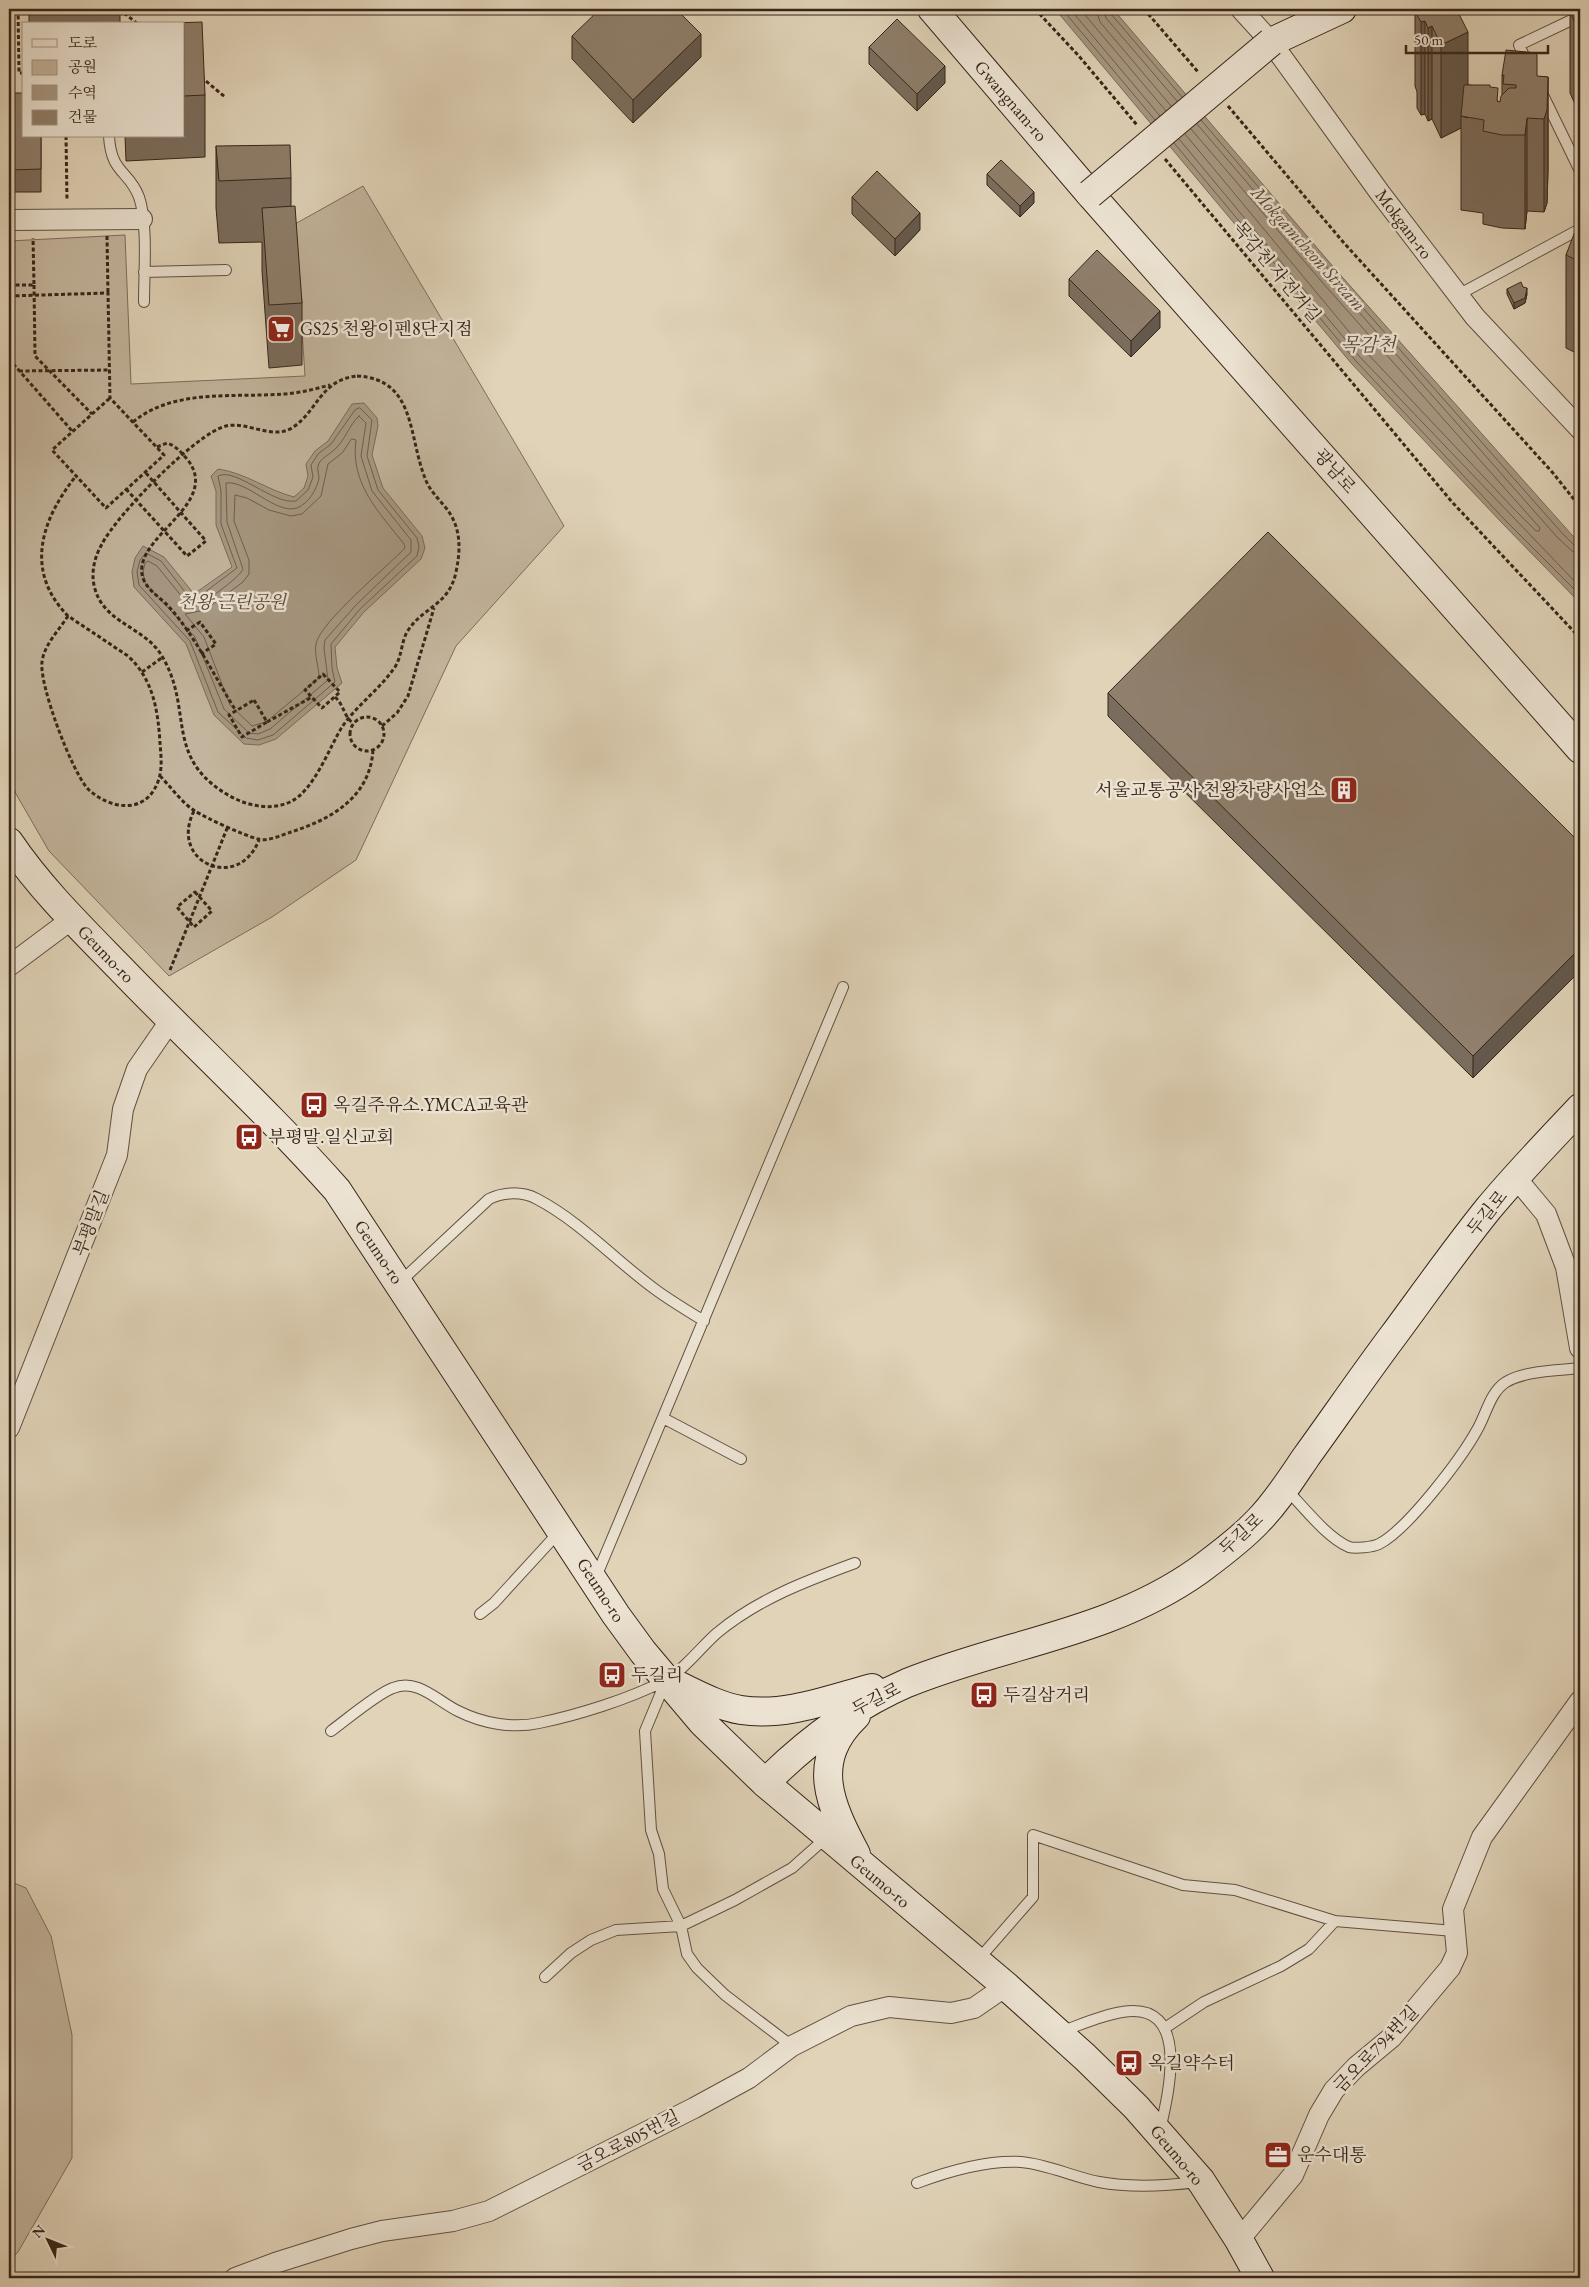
<svg xmlns="http://www.w3.org/2000/svg" width="1589" height="2287" viewBox="0 0 1589 2287" font-family="'EB Garamond','Noto Serif KR',serif">
<style>
.green{fill:#c3b59d;stroke:#7d6d5b}
.water{fill:#a79882;stroke:#7a6a58}
.lines{fill:none;stroke-linecap:round;stroke-linejoin:round}
.shore{stroke:#6f5e4e;stroke-width:1}
.lane-casing{stroke:#615041;stroke-width:12}
.street-casing{stroke:#615041;stroke-width:22}
.secondary-casing{stroke:#372519;stroke-width:30}
.path{stroke:#372519;stroke-width:3;stroke-dasharray:4 2.5;stroke-linecap:butt}
.lane{stroke:#ebe2d1;stroke-width:10}
.street{stroke:#ebe2d1;stroke-width:20}
.secondary{stroke:#ebe2d1;stroke-width:28}
.secondary-bridge-casing{stroke:#372519;stroke-width:30;stroke-linecap:butt}
.secondary-bridge{stroke:#ebe2d1;stroke-width:28}
.wall{fill:#7b6d5d;stroke:#372519}
.shaded-wall{fill:#64594c;stroke:#372519}
.building{fill:#8f7f6c;stroke:#372519}
.labels{text-anchor:middle;stroke-width:5;stroke-linejoin:round;paint-order:stroke}
.street-label{font-size:18px;fill:#372519;stroke:#ebe2d1}
.poi-label{font-size:18px;fill:#372519;stroke:#ebe2d1;text-anchor:start}
.park-label{font-size:18px;font-style:italic;fill:#5a493a;stroke:#ebe2d1}
.water-label{font-size:19px;font-style:italic;fill:#594838;stroke:#ebe2d1}
</style>
<rect width="100%" height="100%" fill="#e0d3b8"/>
<filter id="stains"><feTurbulence type="fractalNoise" baseFrequency=".004" numOctaves="4"/><feColorMatrix values="0 0 0 0 .2 0 0 0 0 .09 0 0 0 0 .02 0 0 0 .5 -.17"/></filter>
<radialGradient id="worn" r=".72"><stop offset=".6" stop-color="#630" stop-opacity="0"/><stop offset="1" stop-color="#630" stop-opacity=".3"/></radialGradient>
<path class="green" d="M363,186L564,526L456,646L356,860L272,917L169,976L49,851L16,794L9,772V241L125,235L131,384L305,376L295,224Z
M9,1881L26,1888L51,1936L72,2035V2158L18,2252L9,2261Z"/>
<path class="water" d="M1055,9H1113L1336,270L1580,544V603L1502,523L1351,363Z
M364,403L377,418L378,426L372,455L383,488L422,536L425,548L421,559L364,612L335,647L337,668L342,683L276,739L259,745L244,744L214,715L186,644L134,587L132,572L135,558L143,546L164,557L194,594L232,567L216,525V491L211,476L218,469C246,473 267,490 294,497L304,488L308,476L306,464L315,451L328,441L352,404Z"/>
<g class="lines">
<path class="shore" d="M1062,9L1155,120
M1070,9L1160,116
M1080,9L1166,111
M1096,9L1100,22L1171,106
M1103,9L1106,18L1177,101
M1110,9L1111,14L1182,97
M1201,120L1332,273L1562,533L1575,546L1580,547
M1197,124L1328,277L1557,537L1572,551L1580,553
M1185,134L1365,351L1515,510L1536,531H1539L1540,528L1322,282L1191,129
M1179,139L1359,356L1580,587
M1174,143L1355,360L1505,520L1580,595
M360,408L372,420L367,456L378,490L417,538L419,547L417,556L360,609L331,644L332,668L335,682L273,735L258,740L246,738L218,712L190,641L139,585L137,572L140,560L146,553L161,561L189,597L197,598L237,568L221,524V491L218,476C236,467 273,505 296,501L308,490L313,477L311,465L318,454L331,444L355,410Z
M359,416L366,423L361,456L372,491L411,540V552L356,605L325,640L324,648L328,680L270,729L258,734L249,733L224,709L195,637L145,583L143,572L145,563L148,561L157,566L187,603C191,605 194,606 199,604C208,600 239,578 243,569L227,522L226,483C247,480 276,515 297,508C309,503 317,489 319,478C319,474 317,470 318,466C320,458 329,455 334,450C345,441 349,425 359,416Z
M352,439L356,440C350,484 379,512 404,544L405,548C387,567 320,622 316,644C314,655 319,667 319,678L266,722L252,726L230,705L204,637L185,614L205,610L243,582L249,574V560L234,521L235,495L247,498L269,510L291,516L302,514L321,496L328,464L342,453Z"/>
<defs>
<path id="lane" d="M1528,64L1519,45L1580,16
M1542,93L1580,171
M109,136C111,174 129,170 139,197C148,223 144,273 144,302
M144,272L226,270
M1458,295L1580,229
M400,1282L489,1199C503,1192 522,1191 537,1199C581,1222 616,1261 656,1290C671,1301 688,1311 704,1321
M663,1418L741,1459
M1285,1488C1303,1506 1326,1537 1349,1547C1355,1549 1373,1547 1379,1544C1407,1530 1461,1459 1477,1430C1486,1415 1490,1392 1506,1382C1527,1370 1557,1371 1580,1368
M596,1577L843,987
M480,1614L494,1603L559,1532
M665,1683L645,1731L651,1830L659,1854L663,1889L681,1926L687,1954L697,1968L725,1995L792,2046
M331,1731C346,1720 378,1693 393,1688C418,1678 437,1701 458,1711C482,1723 512,1729 539,1723C578,1715 629,1699 664,1681C682,1672 701,1647 717,1633C758,1599 806,1581 855,1563
M978,1960L1033,1897V1835L1183,1885L1235,1890L1335,1921L1454,1931
M545,1977L571,1953L591,1940L616,1930L681,1926L735,1900L792,1868L827,1837
M1165,2028L1204,2002L1281,1966L1309,1949L1335,1921
M1060,2032C1080,2025 1102,2015 1122,2012C1191,2000 1169,2092 1160,2130
M917,2183C949,2171 987,2160 1021,2162C1047,2164 1073,2177 1099,2182C1131,2188 1165,2186 1197,2182"/>
<path id="street" d="M1241,9L1271,42L1380,193L1475,317L1580,429
M9,220L142,219
M9,966L72,919
M1516,1178L1546,1214L1566,1267L1580,1348
M9,1428L117,1155L123,1109L137,1069L170,1021
M1239,2240L1293,2175L1319,2115L1334,2090L1356,2067L1392,2037L1450,1968L1457,1953L1453,1909L1482,1837L1580,1701
M235,2278L275,2263L351,2239L382,2231L453,2221L489,2211L694,2108L749,2078L792,2046L851,2016L889,2007L951,2013L974,2008L1006,1986"/>
<path id="secondary" d="M932,9L1090,194L1580,749
M1271,42L1342,9
M9,842C40,888 80,927 119,967C191,1042 268,1112 337,1190L616,1615L643,1652L703,1723L765,1783L1006,1986L1085,2057L1136,2107L1201,2181L1239,2240L1260,2278
M673,1683C695,1693 717,1706 741,1710C785,1717 830,1699 872,1688
M856,1716C809,1761 830,1805 856,1854
M765,1783C807,1741 852,1707 907,1683C1005,1643 1109,1634 1198,1571C1218,1556 1239,1541 1257,1522C1276,1503 1291,1479 1306,1457C1335,1417 1363,1376 1393,1336C1424,1294 1455,1250 1488,1209C1517,1174 1549,1141 1580,1108"/>
</defs>
<use href="#lane" class="lane-casing"/>
<use href="#street" class="street-casing"/>
<use href="#secondary" class="secondary-casing"/>
<path class="path" d="M18,9L19,73H24
M119,9L138,24
M1035,9L1078,55L1137,125
M1144,9L1199,73
M201,77L225,97
M1228,106L1344,243L1553,473L1580,507
M66,136L67,201
M1165,159L1452,502L1580,638
M107,236L108,293
M9,285H34L33,238
M34,285L35,356L92,414
M9,296L108,293L110,398L164,455L106,508L52,450L110,398
M9,359L73,432
M19,371L110,370
M357,376C416,379 408,436 425,478C429,490 438,498 446,508C461,527 461,548 456,572C449,606 422,607 407,632C401,643 402,656 395,667C380,689 357,705 342,727C329,748 314,791 290,802C263,814 232,801 211,783C173,751 187,711 169,670C166,663 162,655 157,649C137,625 101,620 94,585C91,571 95,556 102,544C116,516 196,433 226,426C247,421 272,440 292,428C318,411 320,380 357,376Z
M133,422C174,388 234,398 284,394C300,393 315,389 330,385
M157,447L167,443C176,446 181,452 187,459C220,500 147,531 142,566C139,587 159,595 170,608C195,636 216,679 236,711
M126,489L187,556L206,541L145,472
M68,616C59,630 44,645 42,662C39,685 72,772 88,789C109,809 144,815 157,784C163,771 161,756 160,743C158,710 153,679 128,656L68,616C24,571 41,520 76,476
M186,631L200,622L216,644L201,654
M142,672L163,657
M323,674L340,692L322,708L305,690Z
M335,697C344,705 344,717 353,723
M254,700L267,722L242,737L229,715Z
M350 734a17 17 0 1 1 34 0a17 17 0 1 1-34 0Z
M267,722L312,697
M382,726L397,713L408,696L434,608
M160,776C171,787 182,803 195,811C208,819 243,835 258,839C267,842 282,835 291,832C332,819 370,797 373,750
M194,811C168,862 238,893 259,840
M195,892L212,911L194,927L177,907Z
M170,970L228,826"/>
<use href="#lane" class="lane"/>
<use href="#street" class="street"/>
<use href="#secondary" class="secondary"/>
<defs>
<path id="secondary-bridge" d="M1090,194L1271,42"/>
</defs>
<use href="#secondary-bridge" class="secondary-bridge-casing"/>
<use href="#secondary-bridge" class="secondary-bridge"/>
</g>
<path class="wall" d="M29,9H120V24H29Z
M1415,9H1453L1468,85L1490,87L1498,102H1500L1502,95V75L1548,77V170L1547,203L1544,212L1527,211L1525,229L1502,228L1483,224V213L1461,210V128L1441,138L1432,119L1428,121L1425,114L1421,115L1417,108V92L1415,86Z
M1580,9V115L1570,93V12Z
M184,24L205,95V157L126,161L125,136H184Z
M572,36L701,57L633,123L572,59Z
M869,47L945,83L917,111L869,64Z
M9,93L41,136V192H9Z
M216,146L291,178V206L302,303V365L269,368L262,271V242L219,243L216,208Z
M987,174L1034,203L1020,217L987,185Z
M852,197L920,230L895,256L852,214Z
M1580,227V355L1566,348V255Z
M1069,279L1160,328L1131,357L1069,296Z
M1507,289L1527,294L1525,303L1514,309L1507,294Z
M1108,693L1580,843L1473,1078L1108,716Z"/>
<path class="shaded-wall" d="M1421,9H1423V22L1425,21V114L1421,115Z
M1432,26V119L1428,121V28Z
M1468,32V118L1461,116V128L1441,138V45Z
M701,34V57L633,123V100Z
M945,66V83L917,111V94Z
M1548,77V170L1547,203L1544,212V119Z
M1527,118V211L1525,229V135Z
M1034,192V203L1020,217V206Z
M920,213V230L895,256V239Z
M1527,288V294L1525,303L1514,309V303Z
M1160,311V328L1131,357V341Z
M1580,948V971L1473,1078V1056Z"/>
<path class="building" d="M600,9H676L701,34L633,100L572,36Z
M1424,9H1453V11L1458,12L1468,32L1441,45L1432,26L1428,28L1425,21L1421,22L1417,15L1425,11Z
M1576,9H1580V34L1570,12Z
M897,19L945,66L917,94L869,47Z
M202,22L205,95L184,96V24L173,23Z
M1506,50L1537,53V76L1548,77L1547,110L1544,119L1527,118L1525,135H1502L1483,131L1484,120L1461,116L1464,85H1490V87L1498,88L1497,101L1500,102L1501,96L1509,88H1516V85L1503,84L1504,75H1502Z
M9,93H24V136H41V169L9,170Z
M290,145L291,178L219,181L216,146Z
M1001,160L1034,192L1020,206L987,174Z
M877,171L920,213L895,239L852,197Z
M295,206L302,303L269,305L262,208Z
M1577,226L1580,227V262L1566,255Z
M1097,250L1160,311L1131,341L1069,279Z
M1521,282L1523,287L1527,288L1525,298L1514,303L1507,289Z
M1268,532L1580,843V948L1473,1056L1108,693Z"/>
<defs>
<symbol id="supermarket-square" viewBox="-11 -11 22 22"><rect x="-9" y="-9" width="18" height="18" rx="4" fill="#8f2418" stroke="#ebe2d1"/><path d="M-6-5.5h2.5l.6 2H6L4.5 2H-2.5L-4.4-4H-6ZM-1.5 3.2a1.3 1.3 0 1 0 .1 0ZM3 3.2a1.3 1.3 0 1 0 .1 0Z" fill="#fff"/></symbol>
<symbol id="building-square" viewBox="-11 -11 22 22"><rect x="-9" y="-9" width="18" height="18" rx="4" fill="#8f2418" stroke="#ebe2d1"/><path d="M-4-6H4V6H1V3H-1V6H-4ZM-2.5-4.3h1.7v1.8h-1.7ZM.8-4.3h1.7v1.8H.8ZM-2.5-1h1.7V.8h-1.7ZM.8-1h1.7V.8H.8Z" fill="#fff"/></symbol>
<symbol id="bus-square" viewBox="-11 -11 22 22"><rect x="-9" y="-9" width="18" height="18" rx="4" fill="#8f2418" stroke="#ebe2d1"/><path d="M-5-6H5V4H4V6H2V4H-2V6H-4V4H-5ZM-3.5-4V0h7V-4ZM-3.5 1.2v1.5H-2V1.2ZM2 1.2v1.5H3.5V1.2Z" fill="#fff"/></symbol>
<symbol id="office-square" viewBox="-11 -11 22 22"><rect x="-9" y="-9" width="18" height="18" rx="4" fill="#8f2418" stroke="#ebe2d1"/><path d="M-6-3h4V-5.5h4V-3h4V5H-6ZM-1-4.5V-3h2v-1.5ZM-6 0V1H6V0Z" fill="#fff"/></symbol>
</defs>
<g fill-rule="evenodd">
<use href="#supermarket-square" x="265" y="313" width="32" height="32"/>
<use href="#building-square" x="1328" y="774" width="32" height="32"/>
<use href="#bus-square" x="298" y="1089" width="32" height="32"/>
<use href="#bus-square" x="233" y="1121" width="32" height="32"/>
<use href="#bus-square" x="596" y="1659" width="32" height="32"/>
<use href="#bus-square" x="968" y="1679" width="32" height="32"/>
<use href="#bus-square" x="1113" y="2047" width="32" height="32"/>
<use href="#office-square" x="1262" y="2139" width="32" height="32"/>
</g>
<g class="labels">
<g class="street-label">
<text transform="translate(1011 101) rotate(49)" y="6">Gwangnam-ro</text>
<text transform="translate(1404 224) rotate(53)" y="6">Mokgam-ro</text>
<text transform="translate(1277 272) rotate(50)" y="6">목감천 자전거길</text>
<text transform="translate(1335 471) rotate(49)" y="6">광남로</text>
<text transform="translate(106 954) rotate(46)" y="6">Geumo-ro</text>
<text transform="translate(1487 1213) rotate(-51)" y="6">두길로</text>
<text transform="translate(91 1223) rotate(-69)" y="6">부평말길</text>
<text transform="translate(379 1252) rotate(56)" y="6">Geumo-ro</text>
<text transform="translate(1241 1534) rotate(-43)" y="6">두길로</text>
<text transform="translate(601 1590) rotate(57)" y="6">Geumo-ro</text>
<text transform="translate(876 1699) rotate(-27)" y="6">두길로</text>
<text transform="translate(880 1881) rotate(40)" y="6">Geumo-ro</text>
<text transform="translate(1376 2049) rotate(-46)" y="6">금오로794번길</text>
<text transform="translate(628 2141) rotate(-27)" y="6">금오로805번길</text>
<text transform="translate(1177 2155) rotate(50)" y="6">Geumo-ro</text>
</g>
<g class="poi-label">
<text x="300" y="335">GS25 천왕이펜8단지점</text>
<text x="1325" y="796" text-anchor="end">서울교통공사 천왕차량사업소</text>
<text x="333" y="1111">옥길주유소.YMCA교육관</text>
<text x="268" y="1143">부평말.일신교회</text>
<text x="631" y="1681">두길리</text>
<text x="1003" y="1701">두길삼거리</text>
<text x="1148" y="2069">옥길약수터</text>
<text x="1297" y="2161">운수대통</text>
</g>
<g class="park-label">
<text x="232" y="608">천왕 근린공원</text>
</g>
<g class="water-label">
<text transform="translate(1309 248) rotate(48)" y="7">Mokgamcheon Stream</text>
<text x="1368" y="351">목감천</text>
</g>
</g>
<rect width="1589" height="2287" fill="none" stroke="#e0d3b8" stroke-width="30"/>
<rect x="10" y="10" width="1569" height="2267" fill="none" stroke="#372519" stroke-width="2.5"/>
<rect x="15" y="15" width="1559" height="2257" fill="none" stroke="#372519"/>
<rect x="22" y="22" width="162" height="115" fill="#ebe2d1" stroke="#a39687"/>
<rect x="32" y="39" width="25" height="8" fill="#ebe2d1" stroke="#a39687"/>
<text x="68" y="48" font-size="15" fill="#372519">도로</text>
<rect x="32" y="60" width="25" height="15" fill="#c3b59d" stroke="#a39687"/>
<text x="68" y="72" font-size="15" fill="#372519">공원</text>
<rect x="32" y="85" width="25" height="15" fill="#a79882" stroke="#a39687"/>
<text x="68" y="98" font-size="15" fill="#372519">수역</text>
<rect x="32" y="110" width="25" height="15" fill="#8f7f6c" stroke="#a39687"/>
<text x="68" y="122" font-size="15" fill="#372519">건물</text>
<g transform="translate(48 2240) rotate(313)" stroke="#ebe2d1" stroke-width="4" paint-order="stroke">
<path d="M0-4L9 19L0 12L-9 19Z" fill="#372519"/>
<text y="-8" font-size="14" font-weight="bold" text-anchor="middle" fill="#372519">N</text>
</g>
<path d="M1406 45v8h142v-8" fill="none" stroke="#372519" stroke-width="2.5"/>
<text x="1414" y="45" font-size="15" fill="#372519" stroke="#ebe2d1" stroke-width="4" paint-order="stroke">50 m</text>
<rect width="100%" height="100%" filter="url(#stains)"/>
<rect width="100%" height="100%" fill="url(#worn)"/>
</svg>
